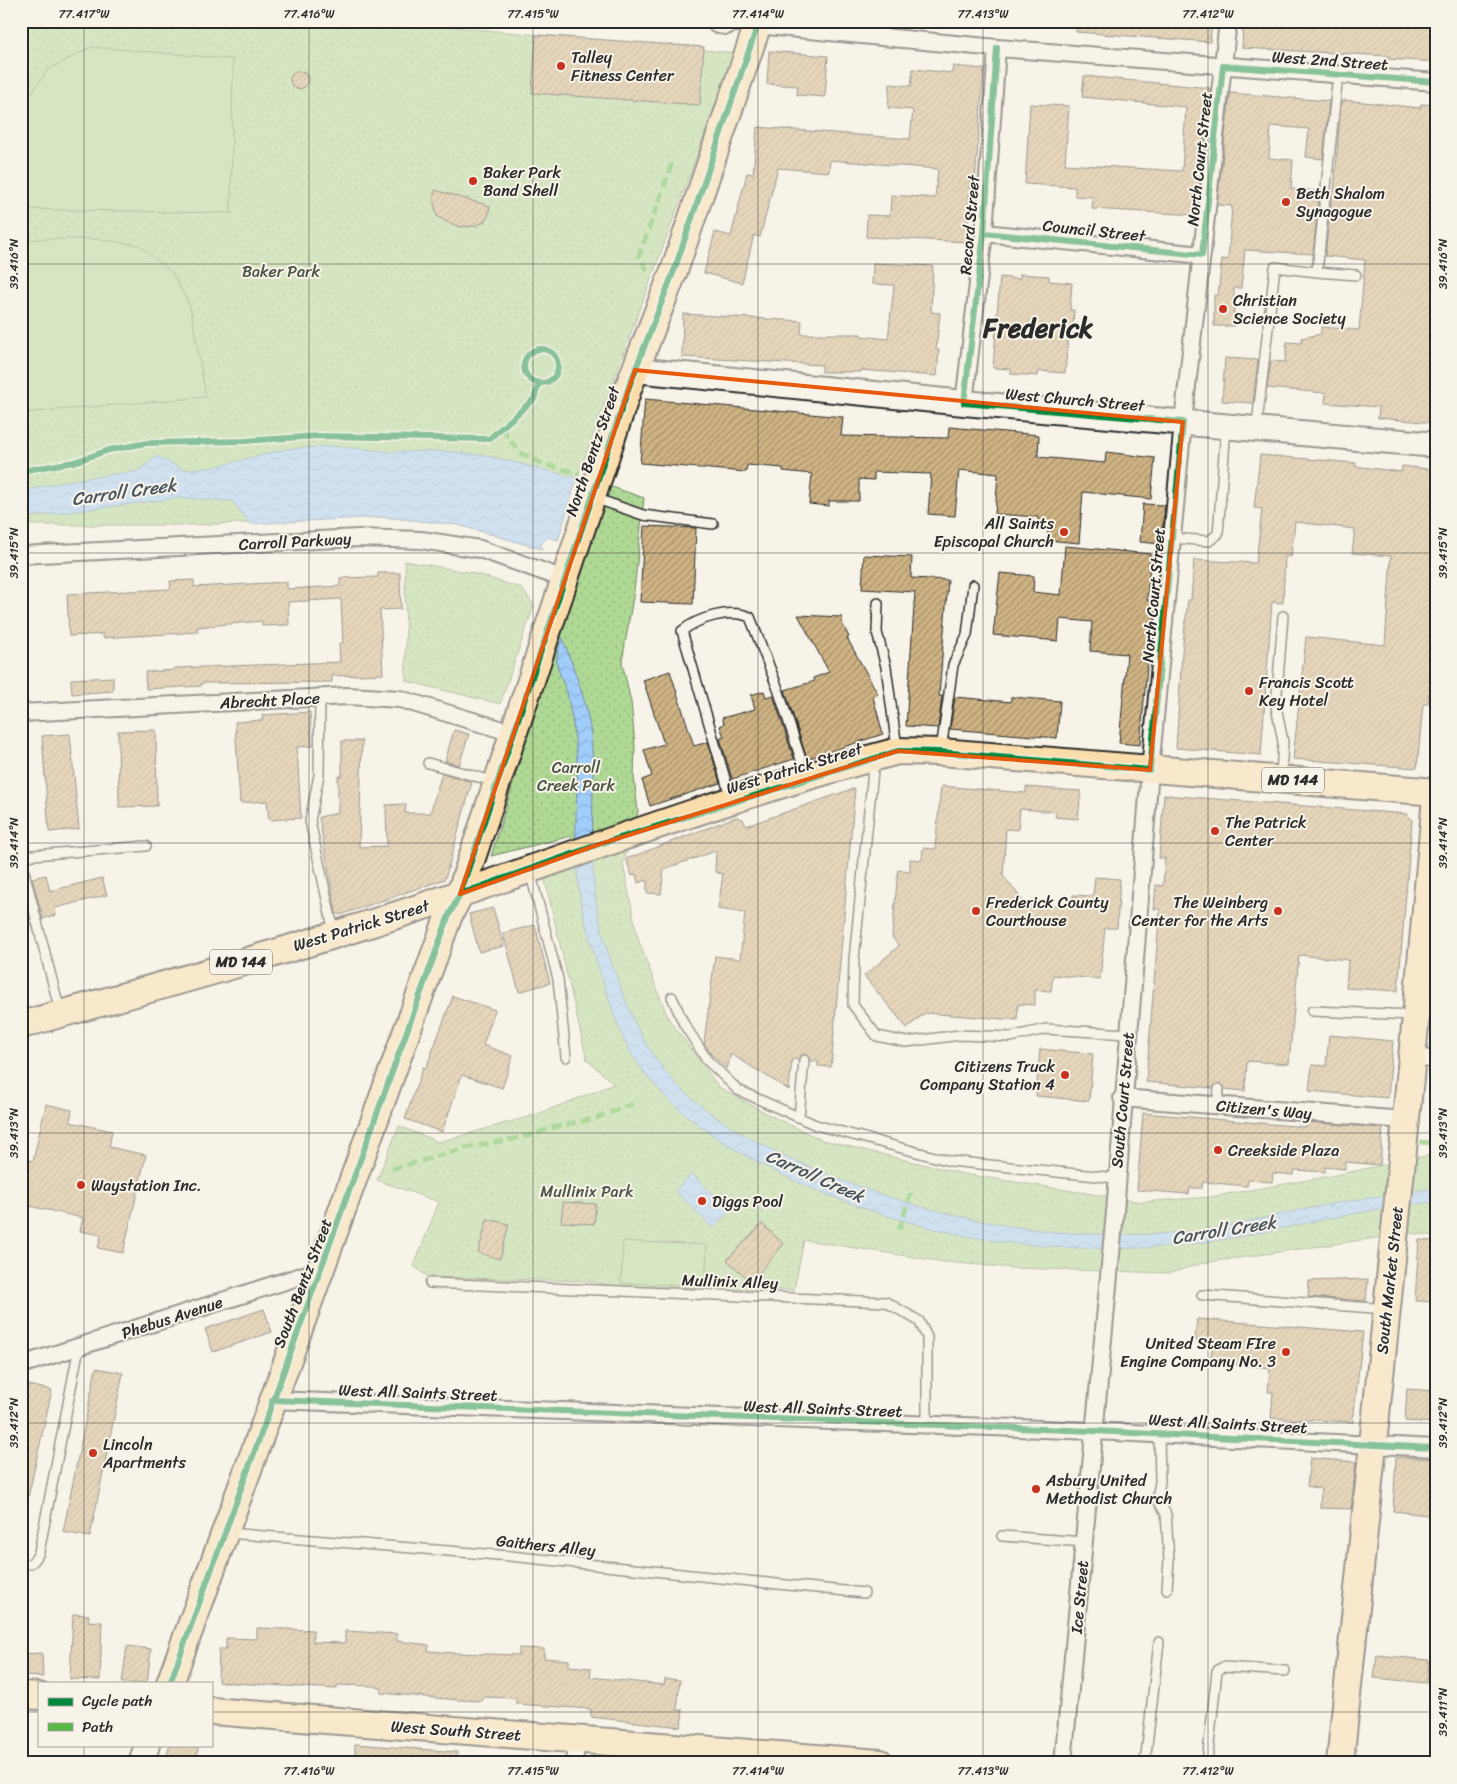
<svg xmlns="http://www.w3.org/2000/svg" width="1457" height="1784" viewBox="0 0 1457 1784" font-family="Sriracha,sans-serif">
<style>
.park{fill:url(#park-dots);stroke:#6d8260}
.pitch{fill:#afd895;stroke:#6d8260}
.water{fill:url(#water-waves);stroke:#728ca8}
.building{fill:url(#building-hatch);stroke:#2b2b2b}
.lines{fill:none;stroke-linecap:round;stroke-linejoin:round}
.lane-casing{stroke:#2b2b2b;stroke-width:12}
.street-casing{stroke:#2b2b2b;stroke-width:20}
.secondary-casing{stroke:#2b2b2b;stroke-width:28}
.primary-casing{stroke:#2b2b2b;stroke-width:30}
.lane{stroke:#f7f3e8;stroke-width:9}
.street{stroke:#f7f3e8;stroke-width:16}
.secondary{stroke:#f7f3e8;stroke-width:24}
.primary{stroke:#faddab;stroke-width:26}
.quiet{stroke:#58b947;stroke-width:5;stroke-dasharray:10 5;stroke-linecap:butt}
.cycleway-casing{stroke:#f7f3e8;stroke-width:9}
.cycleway{stroke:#00873e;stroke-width:6}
.marked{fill:none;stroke:#e8590c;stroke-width:4;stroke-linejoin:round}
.ticks{fill:none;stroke:#2b2b2b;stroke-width:1;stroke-opacity:0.45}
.poi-dot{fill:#c8321e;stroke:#f7f3e8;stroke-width:2}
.labels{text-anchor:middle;stroke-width:4;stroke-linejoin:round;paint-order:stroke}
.shield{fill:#f7f3e8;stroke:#686764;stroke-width:1}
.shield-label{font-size:15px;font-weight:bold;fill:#2b2b2b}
.poi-label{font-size:16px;fill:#2b2b2b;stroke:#f7f3e8;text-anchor:start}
.street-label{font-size:16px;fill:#2b2b2b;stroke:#f7f3e8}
.park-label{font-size:16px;fill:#4c5646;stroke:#f7f3e8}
.water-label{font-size:18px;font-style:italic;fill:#48545f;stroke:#f7f3e8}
.town-label{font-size:26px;font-weight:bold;fill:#2b2b2b;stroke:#f7f3e8}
.neatline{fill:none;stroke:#2b2b2b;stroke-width:2}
.ticks-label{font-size:12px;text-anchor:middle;fill:#2b2b2b}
</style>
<defs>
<pattern id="park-dots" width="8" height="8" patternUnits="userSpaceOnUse" patternTransform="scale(1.25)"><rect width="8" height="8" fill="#afd895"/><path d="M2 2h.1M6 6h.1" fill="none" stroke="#97ba81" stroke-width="1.8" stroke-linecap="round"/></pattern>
<pattern id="water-waves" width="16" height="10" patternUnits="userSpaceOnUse" patternTransform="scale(1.25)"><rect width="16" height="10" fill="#a1cdfb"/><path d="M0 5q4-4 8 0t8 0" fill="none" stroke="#8bb0d7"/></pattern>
<pattern id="building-hatch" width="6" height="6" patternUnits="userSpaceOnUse" patternTransform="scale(1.25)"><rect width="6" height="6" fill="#cfb384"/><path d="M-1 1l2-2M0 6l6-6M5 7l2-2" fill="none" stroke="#a8926c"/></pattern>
</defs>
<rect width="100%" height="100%" fill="#f7f3e8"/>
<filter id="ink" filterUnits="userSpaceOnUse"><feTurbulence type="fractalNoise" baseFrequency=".02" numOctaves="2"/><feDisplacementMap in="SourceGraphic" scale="10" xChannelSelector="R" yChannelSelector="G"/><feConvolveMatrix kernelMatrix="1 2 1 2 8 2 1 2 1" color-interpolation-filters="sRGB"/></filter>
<g filter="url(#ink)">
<path class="park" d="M21,21H388L735,53L577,478L558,540L548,537L541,544L542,549L459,525L384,517L193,525H21Z
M609,486L644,498L634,591L622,662L631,702L635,745L634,777L638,812L623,864L638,939L668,1018L719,1087L771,1116L822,1140L964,1174L1142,1202L1210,1197L1331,1176L1436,1154V1236L1410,1233L1203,1263L1170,1273L1014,1268L945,1262L804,1240L794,1290L611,1286L588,1281L428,1277L414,1266L439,1202L377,1180L399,1126L439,1142L538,1114L614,1084L587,1060L544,876L578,863L571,836L491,856L561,626Z
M405,561L473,573L521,588L534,605L500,704L406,681Z"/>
<path class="pitch" d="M92,47L233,59L231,213L21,209V107L49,69Z
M42,239H98L139,245L172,273L190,306L206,397L21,413V240Z
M623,1241L707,1245L705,1286L621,1283Z"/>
<path class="water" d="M333,446L393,452L444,451L488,456L577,478L558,540L548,537L541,544L542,549L459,525L384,517L250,524L232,501L178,498L21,518V491L73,480L138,471L157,456L184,470L214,467L286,449Z
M562,637C574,669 587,701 591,735C596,787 589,840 595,894C600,935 616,978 632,1016C665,1096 736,1135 812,1168C926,1217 1047,1242 1172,1233C1221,1230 1268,1216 1316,1207C1356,1199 1396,1194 1436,1188V1202C1336,1210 1241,1245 1141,1248C1086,1250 1027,1247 973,1237C860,1216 687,1153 628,1048C618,1029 612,1008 605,987C598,967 591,946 586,925C574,881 575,835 577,790C579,758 574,725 567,693C564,683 558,673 557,662C556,655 560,645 562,637Z
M692,1174L730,1211L713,1228L675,1191Z"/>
<path class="building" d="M1076,21H1212L1210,42L1076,32Z
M1243,21H1436V62L1388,59L1389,56L1242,48Z
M536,35L704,47L700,105L532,93Z
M769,51L828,56L825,97L797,95L798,86L767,84Z
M953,66L984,69L975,180L970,179L967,242L866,237L867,215L890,216L891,195L935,198L938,169L830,160L829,172L778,168L760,237L754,235L742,283L704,273L715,232L731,236L747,173L753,174L757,127L910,139L913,110L888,108L890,84L911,86L913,69L952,73Z
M290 80a9 9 0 1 1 18 0a9 9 0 1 1-18 0Z
M1084,76L1210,88L1196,215L1092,209L1093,197L1075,196V187L1025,184L1030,104L1069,106L1065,164L1182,171L1186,107L1082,97Z
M1230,93L1329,101L1323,159L1306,157L1309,129L1271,126L1269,158L1293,160L1291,189L1319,191L1313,254L1245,250L1241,288H1234V326H1214V295H1218L1222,259L1228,260L1232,206L1217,205Z
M1344,100L1420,108L1421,104L1436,105V423L1378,418L1379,407L1325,403L1326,393L1267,388L1271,361L1285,362L1287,342L1302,343L1301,338L1321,334V327L1359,330L1365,260L1325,256L1332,192H1334L1341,102H1344Z
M435,190L490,206L488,216L484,222L475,226L461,227L447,222L437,216L433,199Z
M873,263L933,266L931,312L940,313L936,350H939L937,376L861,370V372H822V365L682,357L683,314L802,321L801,334H861V336L888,339L894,285L872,284Z
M1020,274L1049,276V281L1072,283L1070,310H1074L1072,340L1068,339L1065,373L1039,371L1038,376L1011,374V369L993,368L1000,277L1020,279Z
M1225,358L1258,360L1253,403L1222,401Z
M645,399L843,417L841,436L948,438L949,427L1039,435L1038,457L1105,463L1106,452L1155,458L1151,499L1083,492L1079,543L1047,540L1049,522H1038V517L995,514L998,474L959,470L955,516L928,514L931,474L874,472V480L859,479V501H829V506L809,504L812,474L783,471V468L747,465L746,472L640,463Z
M1260,455L1356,463L1355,466L1401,472L1402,466L1436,470V637L1428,704H1423L1417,768L1293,759L1306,637L1385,645L1391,556L1352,553L1355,529L1295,522L1291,557L1285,556L1283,603L1272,602L1261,755L1176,748L1182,652L1188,600H1191L1194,560L1256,563L1262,509L1254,508Z
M1143,504L1165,505L1161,544L1140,542Z
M644,526L696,528L693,604L640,602Z
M1065,546L1151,554L1147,600L1156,601L1151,656H1148L1140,745L1119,743L1127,654L1090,651L1092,622L1060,619L1058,641L993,635L1000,573L1034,576L1033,592L1061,595Z
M864,555L912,557L911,578L948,580L939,696H942L938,728L906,726L915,592L862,589Z
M378,573H400L401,609L380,610L383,674L332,676V682L201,683V686L146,689L145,672L174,670V668L340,662L339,643H343L341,599L288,602L289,625L262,626V621L197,627L198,632L103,638V634L69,636L67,594L171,589L170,581L194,580V587L287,582V589L340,586V578L378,577Z
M798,615L842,617V623L849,637L847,638L878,694L873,697L883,734L807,759L785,690L815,681L813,678L829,672Z
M670,671L694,746L708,742L720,783L650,806L642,780L652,776L644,750L664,744L643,680Z
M113,677V691L72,694L71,679Z
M764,691L766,697L773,695L794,759L732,779L720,738L724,737L720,726L724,724L722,718L755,709L751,695Z
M955,697L1011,702V697L1060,701L1057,738L950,729Z
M310,712L312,746L297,747L301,818L269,820L267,801L240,803L235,722L263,720L262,715Z
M156,730L157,806L119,807L118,731Z
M454,730L469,734L459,765L445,761Z
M70,734L79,829L49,832L42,736Z
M342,741H362L359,847L387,846L386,805L406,804L405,813H430L442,773L472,782L445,879L340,915L336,913L319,817L338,813V776H342Z
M941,786L1026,793V787L1081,791L1078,819L1055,817L1056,812L1020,809L1018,830L1006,829L1003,876L1025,903L1073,907V895L1093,896L1095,877L1120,879L1117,928H1105L1100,979L1053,975L1051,991L1035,990V1005L1018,1004L1017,1020L925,1013L907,1028L864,976L899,946L892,937L898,870L910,872V859L922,860L923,848L935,849Z
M855,788L831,1067L818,1066V1061H810L805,1054L801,1055L798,1060L792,1059L789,1090L731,1054L727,1069L711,1054L704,1043L715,956L740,959L745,913L718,909L723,874L715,872L716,851L664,869L661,894L647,893V880L638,883L636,874L632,876L626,859L736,817L743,819L746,826Z
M1164,795L1407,814L1412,820L1398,991L1346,988L1348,960L1299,955L1289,1064L1247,1061L1245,1091L1225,1089L1219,1083L1213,1088L1146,1082L1160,909H1154L1156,885L1163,886L1165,858H1159Z
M46,875L50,891L102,878L107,895L55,908L56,915L43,919L32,878Z
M493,908L504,946L479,952L469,914Z
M535,925L550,983L519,992L503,933Z
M453,996L495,1010L483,1045L513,1056L502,1088L462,1075L442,1132L405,1119L423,1067L426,1068Z
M1329,1035L1393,1041L1388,1098L1309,1091L1312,1065L1326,1066Z
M1040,1049L1093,1054L1089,1101L1036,1096Z
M46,1104L72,1110L70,1122L112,1131L109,1147L146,1155L123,1253L98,1248L101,1235L80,1231L83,1218L21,1204L25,1177H21V1159L33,1161Z
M1143,1113L1306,1127L1307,1122L1383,1128L1380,1165L1345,1162V1169L1325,1167V1172L1294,1170L1293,1175L1273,1173L1272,1182L1248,1180L1247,1186L1203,1182L1202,1188H1190L1189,1194L1137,1190Z
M563,1202L596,1204L594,1224L561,1222Z
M487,1219L509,1224L500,1259L478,1253Z
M762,1224L784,1244L751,1282L727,1260Z
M1419,1240L1436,1241V1302L1415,1301Z
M1368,1279L1366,1301L1308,1297L1309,1281Z
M264,1309L272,1332L213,1352L205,1329Z
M1197,1319L1363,1332L1353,1422L1271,1418L1273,1392H1268L1270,1368L1210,1362L1213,1342L1195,1340Z
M96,1368L123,1373L90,1537L63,1532Z
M28,1385L52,1390L27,1502H21V1416Z
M1407,1389L1436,1391V1423L1405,1421Z
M1396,1457L1436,1459V1516L1393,1511Z
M1310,1458L1356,1462L1351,1509L1320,1508L1321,1489L1307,1486Z
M73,1614L89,1615L88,1621L102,1622L100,1680L70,1679Z
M257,1628L313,1630V1642L345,1643V1631L397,1634V1641L429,1645L428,1651L455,1653L519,1655V1648L544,1649V1658L569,1660V1666L591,1668L590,1677L664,1685L665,1679L680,1680L677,1710H683L681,1727L591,1717V1709L516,1704V1698L482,1697V1701L458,1700L381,1693V1688L373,1686L337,1685V1689L218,1682L219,1649H226V1638L257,1639Z
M127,1646L151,1649L147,1683H122Z
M42,1653L43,1677L21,1676V1654Z
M1377,1655L1429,1660L1427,1683L1374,1678Z
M355,1744L457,1752V1763H355Z
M170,1745H198L197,1763H171V1760H165Z"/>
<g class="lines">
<defs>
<path id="lane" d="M1317,272L1356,275
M1258,415L1275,267L1317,272L1338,74
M594,498L643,515L713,524
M1172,538L1209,541L1218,534L1226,427
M878,603L877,632L886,667L897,748
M320,697L319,775L310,821L334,932
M941,750L953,665L967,635L973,585
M874,761L854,959L853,1005L877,1036L906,1042L960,1035L1011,1037L1046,1029L1127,1034
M428,763L496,782
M1281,777L1283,742L1276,706L1283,616
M731,799L682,631C698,618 730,608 750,617L778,689L806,775
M21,856L146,846
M21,860L60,1011
M530,871L558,979L566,1057
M672,997L684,1024L707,1060L738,1090L816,1125L950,1161L1116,1178
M1312,1011L1414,1015
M1217,1105L1219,1089
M799,1117L804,1060
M430,1283L886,1302L919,1321L927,1337V1425
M1202,1295L1386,1309
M1159,1434L1160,1482L1157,1499L1166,1514L1169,1560L1167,1589
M227,1533L510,1556L864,1593
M1002,1536L1084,1542
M21,1566C31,1564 35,1562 39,1552L79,1347
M1145,1763L1159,1642
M1207,1763L1217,1671L1223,1667L1285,1671"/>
<path id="street" d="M726,22L997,48L1436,82
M984,233L1202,255
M964,403L984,233L997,48
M21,555L358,538L421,540L480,549L564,579
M21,713L348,696L400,699L513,733
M1413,1058L1436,1059
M1122,1098L1405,1120
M21,1365L323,1269
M272,1400L1094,1431L1436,1448
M574,1763L577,1739
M1063,1763L1115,1212L1150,770L1183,422L1228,21"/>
<path id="secondary" d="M719,21L726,22
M635,370L964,403L1436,445
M141,1763L147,1745"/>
<path id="primary" d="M21,1025C153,988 286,952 415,909C575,855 734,794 898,751L941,752L1436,792
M170,1683C263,1427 358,1172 449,915L460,894L629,386L675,268L759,21
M21,1695L39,1696
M211,1711L880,1763
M1340,1763C1373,1441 1408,1119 1436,797"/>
</defs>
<use href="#lane" class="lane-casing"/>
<use href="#street" class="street-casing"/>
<use href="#secondary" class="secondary-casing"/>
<use href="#primary" class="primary-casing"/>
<use href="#lane" class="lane"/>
<use href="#street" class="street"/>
<use href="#secondary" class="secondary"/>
<use href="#primary" class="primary"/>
<path class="quiet" d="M647,271L639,256L673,161
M502,429L520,453L543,464L580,474
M1420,1142L1436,1143
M392,1169L466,1148L533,1135L550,1128L596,1118L638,1102
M899,1230L911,1193"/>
<defs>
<path id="cycleway" d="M984,233L1202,255L1223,66L1436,82
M524 366a17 17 0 1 1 34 0a17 17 0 1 1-34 0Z
M21,471L74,462L109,450L147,443L245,441L317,436L489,439L534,399L539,383
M460,894L600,844L898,751L941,752L1150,770L1183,422L964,403L984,233L997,48
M272,1400L1094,1431L1436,1448
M170,1683C263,1427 358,1172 449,915L460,894L629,386L675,268L759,21"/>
</defs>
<use href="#cycleway" class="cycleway-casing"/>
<use href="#cycleway" class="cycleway"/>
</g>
</g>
<path d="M0 0H1457V1784H0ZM635,370L1183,422L1150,770L898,751L600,844L460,894Z" fill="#f7f3e8" fill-opacity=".55" fill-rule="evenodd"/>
<path class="marked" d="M635,370L1183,422L1150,770L898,751L600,844L460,894Z"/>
<path class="ticks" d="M84,21V1683M309,21V1763M533,21V1763M758,21V1763M983,21V1763M1208,21V1763M1432,21V1763M21,264H1436M21,553H1436M21,843H1436M21,1133H1436M21,1423H1436M21,1712H39M211,1712H1436M84,1745V1763"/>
<g class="poi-dot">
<circle cx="561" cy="66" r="5"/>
<circle cx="473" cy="181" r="5"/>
<circle cx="1286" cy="202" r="5"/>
<circle cx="1223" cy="309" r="5"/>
<circle cx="1064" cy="532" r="5"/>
<circle cx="1249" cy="691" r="5"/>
<circle cx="1215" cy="831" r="5"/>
<circle cx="976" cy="911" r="5"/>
<circle cx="1278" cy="911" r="5"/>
<circle cx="1065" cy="1075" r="5"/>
<circle cx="1218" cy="1150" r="5"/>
<circle cx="81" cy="1185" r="5"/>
<circle cx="702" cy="1201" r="5"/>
<circle cx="1286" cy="1352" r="5"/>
<circle cx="93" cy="1453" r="5"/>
<circle cx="1036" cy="1489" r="5"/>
</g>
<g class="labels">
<g class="shield">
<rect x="1262" y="767.5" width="62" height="25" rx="4"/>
<rect x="210" y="949.5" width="62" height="25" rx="4"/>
</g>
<g class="shield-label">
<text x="1293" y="785">MD 144</text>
<text x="241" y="967">MD 144</text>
</g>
<g class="poi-label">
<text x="571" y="63">Talley<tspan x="571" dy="18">Fitness Center</tspan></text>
<text x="483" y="178">Baker Park<tspan x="483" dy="18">Band Shell</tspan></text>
<text x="1296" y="199">Beth Shalom<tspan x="1296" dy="18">Synagogue</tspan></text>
<text x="1233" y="306">Christian<tspan x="1233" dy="18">Science Society</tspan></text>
<text x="1054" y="529" text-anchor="end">All Saints<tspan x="1054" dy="18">Episcopal Church</tspan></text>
<text x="1259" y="688">Francis Scott<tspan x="1259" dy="18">Key Hotel</tspan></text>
<text x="1225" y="828">The Patrick<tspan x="1225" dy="18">Center</tspan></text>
<text x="986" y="908">Frederick County<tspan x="986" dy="18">Courthouse</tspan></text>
<text x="1268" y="908" text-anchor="end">The Weinberg<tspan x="1268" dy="18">Center for the Arts</tspan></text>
<text x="1055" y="1072" text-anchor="end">Citizens Truck<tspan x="1055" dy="18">Company Station 4</tspan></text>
<text x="1228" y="1156">Creekside Plaza</text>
<text x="91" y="1191">Waystation Inc.</text>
<text x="712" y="1207">Diggs Pool</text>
<text x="1276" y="1349" text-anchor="end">United Steam FIre<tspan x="1276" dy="18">Engine Company No. 3</tspan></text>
<text x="103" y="1450">Lincoln<tspan x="103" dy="18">Apartments</tspan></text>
<text x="1046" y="1486">Asbury United<tspan x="1046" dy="18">Methodist Church</tspan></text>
</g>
<g class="street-label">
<text transform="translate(1330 60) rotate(4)" y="6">West 2nd Street</text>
<text transform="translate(1199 159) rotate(-84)" y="6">North Court Street</text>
<text transform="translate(969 225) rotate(-85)" y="6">Record Street</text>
<text transform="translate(1094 230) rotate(6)" y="6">Council Street</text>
<text transform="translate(1075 399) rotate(5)" y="6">West Church Street</text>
<text transform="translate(592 451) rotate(-71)" y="6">North Bentz Street</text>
<text transform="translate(295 541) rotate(-3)" y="6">Carroll Parkway</text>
<text transform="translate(1153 595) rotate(-85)" y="6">North Court Street</text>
<text transform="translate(270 700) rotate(-3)" y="6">Abrecht Place</text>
<text transform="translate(794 768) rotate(-17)" y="6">West Patrick Street</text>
<text transform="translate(361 925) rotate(-17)" y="6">West Patrick Street</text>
<text transform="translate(1122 1100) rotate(-85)" y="6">South Court Street</text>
<text transform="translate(1264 1109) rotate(5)" y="6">Citizen's Way</text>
<text transform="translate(1389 1280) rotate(-84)" y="6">South Market Street</text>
<text transform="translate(730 1281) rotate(2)" y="6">Mullinix Alley</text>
<text transform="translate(302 1283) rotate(-69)" y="6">South Bentz Street</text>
<text transform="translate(172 1317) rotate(-18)" y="6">Phebus Avenue</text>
<text transform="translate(418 1392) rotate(2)" y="6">West All Saints Street</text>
<text transform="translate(823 1408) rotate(2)" y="6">West All Saints Street</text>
<text transform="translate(1228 1423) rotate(3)" y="6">West All Saints Street</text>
<text transform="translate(546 1545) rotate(6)" y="6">Gaithers Alley</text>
<text transform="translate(1079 1597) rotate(-85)" y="6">Ice Street</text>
<text transform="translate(456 1730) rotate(4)" y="6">West South Street</text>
</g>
<g class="park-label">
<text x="281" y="277">Baker Park</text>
<text x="576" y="773">Carroll<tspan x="576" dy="18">Creek Park</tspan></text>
<text x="587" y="1197">Mullinix Park</text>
</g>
<g class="water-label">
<text transform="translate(124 492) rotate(-8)" y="6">Carroll Creek</text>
<text transform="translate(815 1176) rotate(24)" y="6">Carroll Creek</text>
<text transform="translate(1224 1230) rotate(-9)" y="6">Carroll Creek</text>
</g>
<g class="town-label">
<text x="1038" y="337">Frederick</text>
</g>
</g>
<rect width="1457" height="1784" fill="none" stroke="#f7f3e8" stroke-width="55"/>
<rect x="38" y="1682" width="175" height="65" fill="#f7f3e8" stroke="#a5a39c"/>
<rect x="48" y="1698" width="25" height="8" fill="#00873e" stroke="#a5a39c"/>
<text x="82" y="1706" font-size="15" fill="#2b2b2b">Cycle path</text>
<rect x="48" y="1723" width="25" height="8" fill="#58b947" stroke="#a5a39c"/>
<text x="82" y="1732" font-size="15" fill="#2b2b2b">Path</text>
<rect x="28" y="28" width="1402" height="1728" class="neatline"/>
<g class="ticks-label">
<text x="84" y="18">77.417°W</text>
<text x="309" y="18">77.416°W</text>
<text x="533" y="18">77.415°W</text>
<text x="758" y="18">77.414°W</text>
<text x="983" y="18">77.413°W</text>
<text x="1208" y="18">77.412°W</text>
<text transform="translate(14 264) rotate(-90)" y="4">39.416°N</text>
<text transform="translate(1443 264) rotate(-90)" y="4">39.416°N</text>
<text transform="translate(14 553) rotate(-90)" y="4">39.415°N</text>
<text transform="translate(1443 553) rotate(-90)" y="4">39.415°N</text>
<text transform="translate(14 843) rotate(-90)" y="4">39.414°N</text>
<text transform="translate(1443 843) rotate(-90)" y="4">39.414°N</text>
<text transform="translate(14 1133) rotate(-90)" y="4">39.413°N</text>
<text transform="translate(1443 1133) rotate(-90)" y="4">39.413°N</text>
<text transform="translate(14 1423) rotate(-90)" y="4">39.412°N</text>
<text transform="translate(1443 1423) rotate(-90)" y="4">39.412°N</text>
<text transform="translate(1443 1712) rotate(-90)" y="4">39.411°N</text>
<text x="309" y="1775">77.416°W</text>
<text x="533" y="1775">77.415°W</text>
<text x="758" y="1775">77.414°W</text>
<text x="983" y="1775">77.413°W</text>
<text x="1208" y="1775">77.412°W</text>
</g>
</svg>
